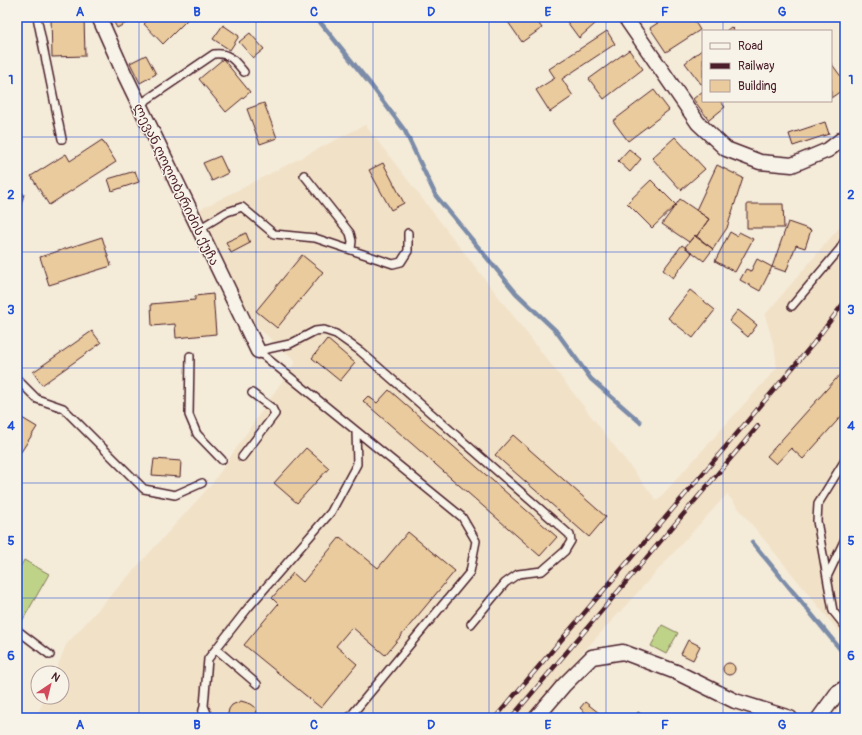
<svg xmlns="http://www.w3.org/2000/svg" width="862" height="735" viewBox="0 0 862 735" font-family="Pangolin,'Noto Sans Georgian',sans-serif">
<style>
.built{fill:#f1e1c7}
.green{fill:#bed388;stroke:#84795a}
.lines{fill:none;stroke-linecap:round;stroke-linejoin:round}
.stream{stroke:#7b8ca8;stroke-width:4.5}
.building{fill:#eacb9d;stroke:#4a1f2b}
.service-casing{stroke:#4a1f2b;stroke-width:10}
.minor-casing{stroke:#4a1f2b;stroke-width:17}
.service{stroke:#f7f3e8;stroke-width:7}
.minor{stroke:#f7f3e8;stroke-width:14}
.rail-casing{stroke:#4a1f2b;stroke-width:4.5}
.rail{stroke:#f7f3e8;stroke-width:3;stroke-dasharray:9;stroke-linecap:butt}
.grid{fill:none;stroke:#1d4ed8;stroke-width:1;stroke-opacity:0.55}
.labels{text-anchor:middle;stroke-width:3;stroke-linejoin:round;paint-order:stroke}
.street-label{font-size:13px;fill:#4a1f2b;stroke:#f7f3e8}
.neatline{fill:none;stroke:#1d4ed8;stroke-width:1.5}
.grid-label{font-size:13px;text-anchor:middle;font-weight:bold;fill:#1d4ed8}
</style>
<rect width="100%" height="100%" fill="#f4ebd9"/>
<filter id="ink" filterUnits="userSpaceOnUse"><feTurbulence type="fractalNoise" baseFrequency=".025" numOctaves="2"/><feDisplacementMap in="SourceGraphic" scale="8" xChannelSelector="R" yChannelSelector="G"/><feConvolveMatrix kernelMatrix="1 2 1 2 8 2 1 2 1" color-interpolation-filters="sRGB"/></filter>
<g filter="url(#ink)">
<path class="built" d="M365,125L657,501L777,368L775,350L765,315L845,221V639L727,494L584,651L528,718H36L45,697H62V673H55L66,645L212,484L296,361L255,325L197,211Z"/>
<path class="green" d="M24,560L49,574L21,623L17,620V573Z
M662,625L678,633L666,654L651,646Z"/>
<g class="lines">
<path class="stream" d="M316,17L371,85L405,131L436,196L516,293L556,331L591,379L640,422
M752,542L845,655"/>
</g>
<path class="building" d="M51,17H84L85,56L52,57Z
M111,17H125L128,22L117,28Z
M125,17H137L128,22Z
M151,17H188L189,18L163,44L144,24Z
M508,17H534L542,28L522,42L506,19Z
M567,17H603L579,38L565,19Z
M667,17H692L700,30L666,52L650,28Z
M223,25L239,36L230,50L213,39Z
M731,27L735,31H726Z
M607,31L615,44L562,79L573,96L550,112L536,90L555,78L549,69Z
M250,33L264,49L253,58L239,42Z
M703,49V83L701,84L685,63Z
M629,50L643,69L604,99L589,79Z
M146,55L156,74L140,83L130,63Z
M223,59L250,92L226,112L199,79Z
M831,63L845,82V88L831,98Z
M654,90L669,110L628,141L613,121Z
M703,91V101H720L725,107L709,120L693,99Z
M264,103L277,138L260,144L247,109Z
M825,122L829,134L793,146L789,134Z
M675,137L705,169L681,190L652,158Z
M102,140L116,162L49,205L31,176L66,154L70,161Z
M629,149L641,159L630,172L618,161Z
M220,156L228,173L212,181L203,163Z
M383,163L404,203L391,210L369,170Z
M717,165L743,178L727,228L713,249L696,237L709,219L696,210Z
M135,171L139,182L112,191L108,179Z
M651,180L676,205L652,228L627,203Z
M17,191L24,194L17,221Z
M680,199L709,219L696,237L695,235L689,242L662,224Z
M747,204H783L784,228H747Z
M788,222L811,230L805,248L796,245L786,272L772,267Z
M730,232L737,236L739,232L753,239L735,272L715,261Z
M246,233L250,243L231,253L226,242Z
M695,235L713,249L704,261L685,247Z
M102,237L111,266L49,285L40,257Z
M682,245L692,253L673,278L663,270Z
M302,255L323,272L277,328L256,311Z
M757,259L772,267L760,291L740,280L746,269L751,271Z
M690,290L715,310L693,338L668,318Z
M213,294L216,334L176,338L175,324L152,326L151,304L195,300V296Z
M738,310L757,325L748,337L729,321Z
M92,331L101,343L42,385L33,372Z
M327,339L355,363L340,381L312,358Z
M843,371L845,373V412L803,459L791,448L776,464L767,456Z
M389,390L557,537L540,556L363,401L368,396L377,403Z
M17,415L37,427L21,452L17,450Z
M513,435L606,517L589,537L495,455Z
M306,448L329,468L297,503L274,483Z
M154,459L181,461L180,477L152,475Z
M408,532L455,571L385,655L352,627L336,646L357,664L321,708L244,645L278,604L272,598L293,573L303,582L340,537L378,568Z
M688,640L700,646L693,660L681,654Z
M723 669a6 6 0 1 1 12 0a6 6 0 1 1-12 0Z
M241,701L251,704L255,707L258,718H227L229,709L232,705Z
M585,702L599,713L595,718H592L580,708Z
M638,712L647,718H634Z"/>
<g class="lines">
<defs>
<path id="service" d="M37,17L62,139
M139,105L214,54C229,52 235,61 244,72
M304,175L350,233L352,241L351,249
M199,229L227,212L242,207L274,234L315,238L393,264L401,262L408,251V233
M792,306L840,249L845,240
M258,351L290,344L315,331L324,330L336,334L360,351L570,535L571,541L565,551L542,571L518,574L505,583L471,624
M258,351L462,517L476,541L470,572L349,718
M190,356L189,415L197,434L222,460
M17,379L37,399L63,408L144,489L175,495L202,483
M242,457L275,414L272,408L252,393
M845,460L818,504L817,521L833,611L845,626
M827,577L845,539
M17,630L50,655
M216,649L257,684
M204,706L209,718
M201,718L204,706L208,659L248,608L331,512L357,464L356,431"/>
<path id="minor" d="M99,17L123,71L258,351
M625,17L698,123L726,149L760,162L792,165L828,150L845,137
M536,718L564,685L592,657L623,652L676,672L735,701L790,718
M819,718L838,692L845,688"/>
</defs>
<use href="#service" class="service-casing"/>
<use href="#minor" class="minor-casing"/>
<use href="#service" class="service"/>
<use href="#minor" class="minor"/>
<defs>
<path id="rail" d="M495,718L813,344L845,301
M511,718L758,426"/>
</defs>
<use href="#rail" class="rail-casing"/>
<use href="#rail" class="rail"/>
</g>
</g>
<path class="grid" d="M139,17V718M256,17V718M373,17V718M489,17V718M606,17V718M723,17V31M723,101V718M17,137H845M17,252H845M17,368H845M17,483H845M17,598H845"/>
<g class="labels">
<g class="street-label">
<text transform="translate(177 184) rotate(64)" y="5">ლევან ღოღობერიძის ქუჩა</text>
</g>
</g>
<rect width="862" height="735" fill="none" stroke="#f7f3e8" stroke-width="44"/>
<rect x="702" y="30" width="130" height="72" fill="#f7f3e8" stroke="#b29e9c"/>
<rect x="710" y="43" width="20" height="6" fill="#f7f3e8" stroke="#b29e9c"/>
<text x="738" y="50" font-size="12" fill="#4a1f2b">Road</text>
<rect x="710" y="63" width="20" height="6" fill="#4a1f2b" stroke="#b29e9c"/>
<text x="738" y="70" font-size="12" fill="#4a1f2b">Railway</text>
<rect x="710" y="80" width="20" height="12" fill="#eacb9d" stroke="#b29e9c"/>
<text x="738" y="90" font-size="12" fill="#4a1f2b">Building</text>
<g transform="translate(50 685) rotate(35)"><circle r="19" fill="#f7f3e8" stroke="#b29e9c"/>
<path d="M0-3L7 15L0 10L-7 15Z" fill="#d1495b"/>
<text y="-6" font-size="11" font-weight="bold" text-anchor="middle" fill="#4a1f2b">N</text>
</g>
<rect x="22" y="22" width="818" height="691" class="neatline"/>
<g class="grid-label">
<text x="80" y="16">A</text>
<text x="197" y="16">B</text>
<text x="314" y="16">C</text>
<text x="431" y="16">D</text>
<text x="548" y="16">E</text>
<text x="665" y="16">F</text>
<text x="782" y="16">G</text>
<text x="11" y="84">1</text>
<text x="851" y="84">1</text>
<text x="11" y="199">2</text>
<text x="851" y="199">2</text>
<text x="11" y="314">3</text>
<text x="851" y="314">3</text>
<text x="11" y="430">4</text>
<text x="851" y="430">4</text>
<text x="11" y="545">5</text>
<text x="851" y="545">5</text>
<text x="11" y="660">6</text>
<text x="851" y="660">6</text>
<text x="80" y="729">A</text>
<text x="197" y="729">B</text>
<text x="314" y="729">C</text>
<text x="431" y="729">D</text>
<text x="548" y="729">E</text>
<text x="665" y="729">F</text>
<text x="782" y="729">G</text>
</g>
</svg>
